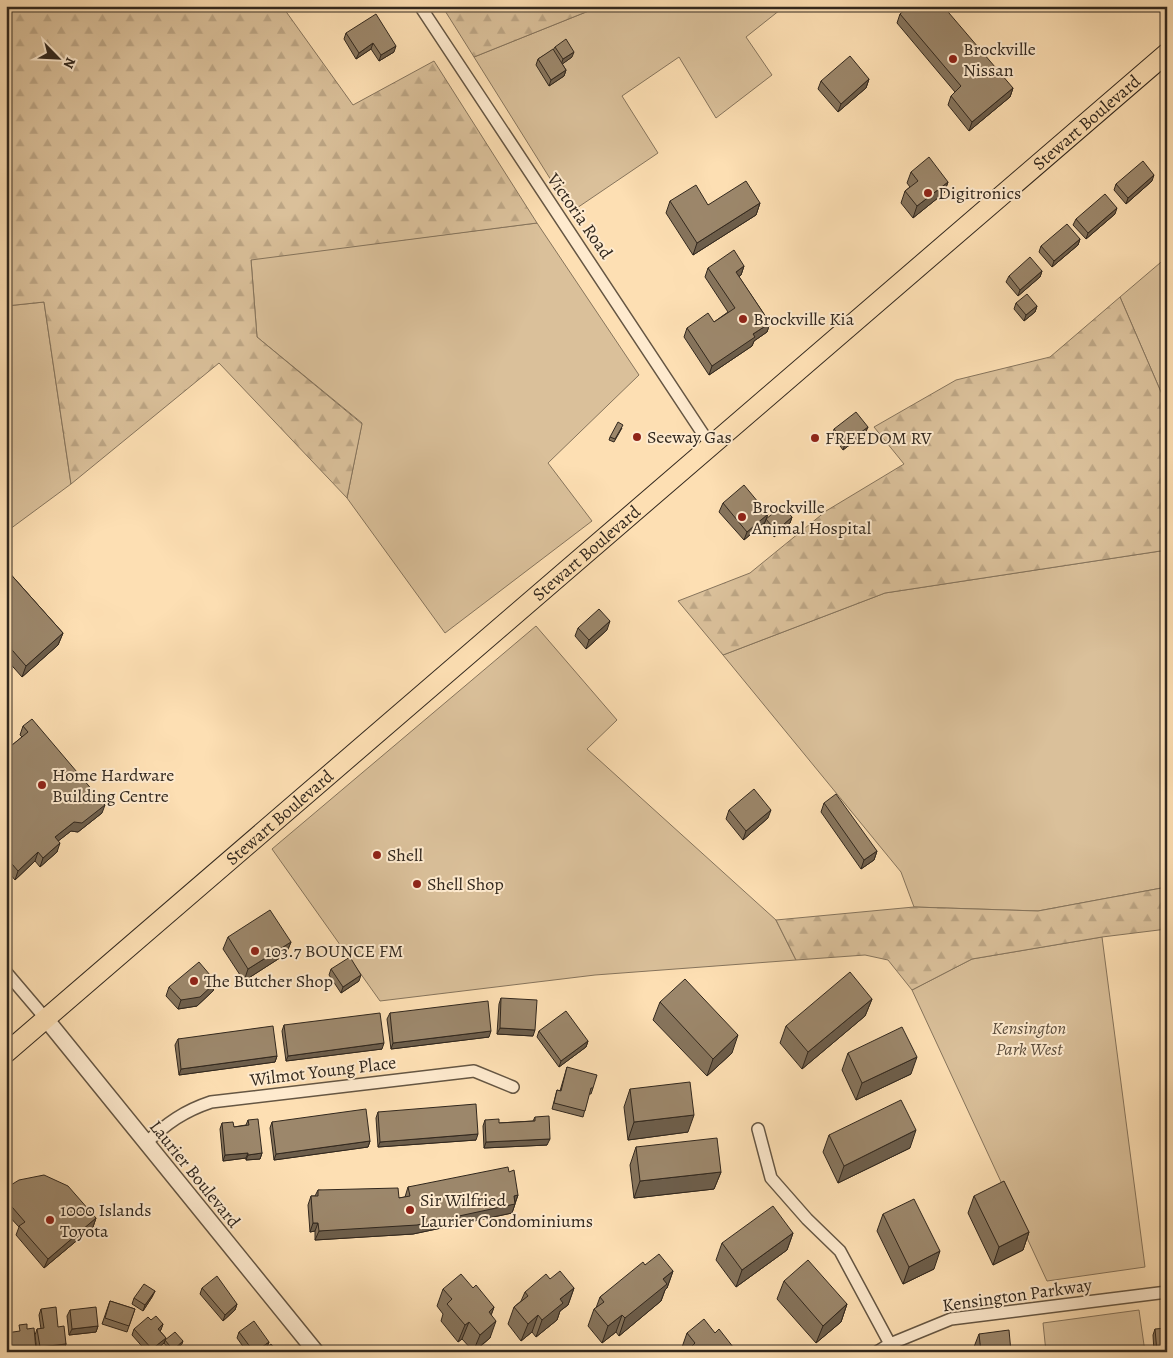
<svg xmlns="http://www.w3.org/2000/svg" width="1173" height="1358" viewBox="0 0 1173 1358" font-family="Alegreya,serif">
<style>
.green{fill:#dac09a;stroke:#86745c}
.forest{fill:url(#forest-firs);stroke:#86745c}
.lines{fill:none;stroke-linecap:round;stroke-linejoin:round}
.minor-casing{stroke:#655643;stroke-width:14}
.tertiary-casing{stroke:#655643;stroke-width:18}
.primary-casing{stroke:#32281e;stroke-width:21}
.minor{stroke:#feeace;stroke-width:11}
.tertiary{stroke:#feeace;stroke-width:15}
.primary{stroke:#fddfb3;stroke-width:19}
.wall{fill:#86745c;stroke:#32281e}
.shaded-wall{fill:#6d5e4b;stroke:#32281e}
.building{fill:#9c876b;stroke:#32281e}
.poi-dot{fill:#8f2418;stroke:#feeace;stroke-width:2}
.labels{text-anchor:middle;stroke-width:4;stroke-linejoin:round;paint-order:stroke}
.poi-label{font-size:18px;fill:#32281e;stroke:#feeace;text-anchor:start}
.street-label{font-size:18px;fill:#32281e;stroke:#feeace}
.park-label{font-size:18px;font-style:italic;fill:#5c4e3d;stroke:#feeace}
</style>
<defs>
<pattern id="forest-firs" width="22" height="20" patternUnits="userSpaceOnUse" patternTransform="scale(1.25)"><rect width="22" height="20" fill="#dac09a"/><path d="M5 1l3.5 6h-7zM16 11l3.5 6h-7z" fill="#bca584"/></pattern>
</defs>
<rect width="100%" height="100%" fill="#fddfb3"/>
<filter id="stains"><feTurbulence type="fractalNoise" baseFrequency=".004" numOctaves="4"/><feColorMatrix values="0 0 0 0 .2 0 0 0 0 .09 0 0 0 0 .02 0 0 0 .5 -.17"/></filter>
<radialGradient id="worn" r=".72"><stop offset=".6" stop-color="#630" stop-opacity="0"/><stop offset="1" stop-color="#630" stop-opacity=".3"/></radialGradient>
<path class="green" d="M601,6H785L746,37L772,75L716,118L679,57L622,96L658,153L571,212L474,57Z
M537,223L639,375L548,463L592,521L445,633L347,498L362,423L257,337L251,259Z
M1167,257V406L1120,297Z
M44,302L71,484L6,532V306Z
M1167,550V887L1038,911L914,907L901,872L723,655L885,593Z
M536,626L617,720L587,749L776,920L796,960L595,975L380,1001L272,849Z
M1102,937L1145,1267L1047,1281L912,990L972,959Z
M1139,1310L1145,1352H1046L1043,1323Z"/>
<path class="forest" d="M6,6H282L353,105L434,61L537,223L251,260L257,337L362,424L347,498L219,363L71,484L44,302L6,306Z
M442,6H601L474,57Z
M1120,297L1167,406V550L885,593L723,655L678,601L750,573L826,511L904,464L874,427L956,380L1050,357Z
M1167,887V929L1102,937L972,959L912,990L888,960L865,955L796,960L776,920L914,907L1038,911Z"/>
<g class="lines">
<defs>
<path id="minor" d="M420,6L711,446
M6,972L46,1019
M758,1129L771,1178L807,1219L840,1251L890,1344
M146,1143C167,1123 184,1111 211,1102L474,1071L513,1087
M877,1352L890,1344L951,1319L1167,1292"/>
<path id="tertiary" d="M46,1019L316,1352"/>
<g id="primary">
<path id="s1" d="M6,1053L1167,53"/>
</g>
</defs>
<use href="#minor" class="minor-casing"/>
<use href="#tertiary" class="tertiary-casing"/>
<use href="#primary" class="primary-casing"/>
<use href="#minor" class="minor"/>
<use href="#tertiary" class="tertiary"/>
<use href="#primary" class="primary"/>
</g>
<path class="wall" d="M900,14L1013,88L1010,97L969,131L948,105L951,96L955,92L897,23Z
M346,33L394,52L379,61L371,49L356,59L344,39Z
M555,47L572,57L562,64L566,70L564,76L549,86L536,65L538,59L553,50Z
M869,79L866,88L838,112L818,89L821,81Z
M911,172L948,182L944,193L913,218L901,203L905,191L910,187L907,183Z
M1152,181L1126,204L1114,190L1116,184Z
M670,201L708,205L760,203L756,215L693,255L666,213Z
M1115,214L1086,239L1073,225L1076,219Z
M1080,239L1078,245L1052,267L1039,252L1041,246Z
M744,266L741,275L739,277L770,323L767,332L754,341L752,346L709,375L684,337L687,328L714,322L728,312L705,277L708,268Z
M1042,271L1040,277L1018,296L1006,282L1009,276Z
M1016,303L1037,306L1035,312L1024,321L1014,309Z
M868,427L865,433L843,450L832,435L834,429Z
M622,428L614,442L609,440L610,437Z
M723,503L768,514L765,522L744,540L719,512Z
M792,517L790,523L774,537L764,525L766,519Z
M6,569L63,633L58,645L22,677L6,659Z
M578,628L607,630L586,649L575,636Z
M23,726L102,813L78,832L71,831L58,841L57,852L40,867L35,861L15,880L6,869V750L22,737L20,735Z
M824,803L877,851L874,860L861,869L821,812Z
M729,810L768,818L743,840L726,819Z
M228,937L291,942L286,954L244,981L223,949Z
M331,969L359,981L341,993L329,975Z
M216,982L213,991L197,1006L178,1009L166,996L169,987Z
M501,998L533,1036L497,1034L499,1004Z
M872,999L865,1016L802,1069L780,1043L786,1026Z
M660,1002L732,1053L707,1076L653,1020Z
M390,1013L489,1037L391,1049L387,1019Z
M284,1025L382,1049L286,1061L282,1031Z
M539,1031L588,1041L586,1047L559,1067L537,1037Z
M178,1039L277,1056L275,1062L179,1075L175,1045Z
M848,1053L911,1074L856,1100L842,1070Z
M567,1067L593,1088L591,1094H589L583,1117L552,1109L557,1090L560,1091Z
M630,1089L688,1132L628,1140L624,1107Z
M378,1112L476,1140L378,1147L376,1118Z
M535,1117L547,1145L484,1148L483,1126L485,1120L499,1123L533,1121Z
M248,1120L262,1153L260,1159L246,1160V1158L223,1161L220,1129L222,1123L234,1127L246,1125Z
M272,1122L370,1141L368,1147L274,1160L270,1128Z
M829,1135L910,1148L838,1183L823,1152Z
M636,1147L721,1172L714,1189L634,1198L630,1165Z
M408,1187L518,1195L512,1213L413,1234L315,1240V1231L310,1232L308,1205L311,1196H315L318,1190L399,1198L405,1197Z
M6,1188L96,1218L93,1227L44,1268L16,1235L19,1227L6,1213Z
M974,1196L1029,1232L1023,1250L993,1265L968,1213Z
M883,1214L934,1269L903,1284L877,1231Z
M793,1233L787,1250L736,1287L716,1260L722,1243Z
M645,1265L673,1271L667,1288L665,1290L661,1301L619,1336L616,1332L602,1343L588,1326L594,1309L596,1308L600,1297Z
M550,1279L574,1288L568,1305L560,1311L557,1320L536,1337L532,1332L521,1341L508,1324L514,1307L521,1301L525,1292Z
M784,1281L847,1304L841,1322L816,1343L777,1299Z
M202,1288L237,1304L235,1310L223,1321L200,1294Z
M473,1288L494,1307L491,1315L490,1338L474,1352L462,1339L458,1342L441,1321L443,1314L437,1306L443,1289Z
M155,1291L152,1297L143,1311L132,1304L134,1298Z
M110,1301L135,1309L127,1332L102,1324Z
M41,1309L58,1327L66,1344L64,1350L51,1352H37L35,1335L37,1329H41L39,1315Z
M70,1310L98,1326L96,1332L69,1335L67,1316Z
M151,1320L163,1324L160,1331L166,1338L164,1343L154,1352H147L132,1335L134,1329Z
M1155,1329L1167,1352H1154L1153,1335Z
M239,1332L269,1342L267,1347L277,1352H247L237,1338Z
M687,1333H715L737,1352H682L681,1350Z
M979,1334L1011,1352H972Z
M165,1340L182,1344L173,1352H171L164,1343Z"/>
<path class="shaded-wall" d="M373,43L371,49L356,59L359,53Z
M396,46L394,52L379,61L381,55Z
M574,52L572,57L561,65L563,59Z
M566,70L564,76L549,86L551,80Z
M869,79L866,88L838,112L841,104Z
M1013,88L1010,97L969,131L972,122Z
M1154,175L1152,181L1126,204L1128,198Z
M948,182L944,193L913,218L917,206Z
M760,203L756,215L693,255L697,243Z
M1117,208L1115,214L1086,239L1088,233Z
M1080,239L1078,245L1052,267L1054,261Z
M744,266L741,275L733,281L736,272Z
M1042,271L1040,277L1018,296L1020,290Z
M1037,306L1035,312L1024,321L1026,315Z
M770,323L767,332L754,341L752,346L709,375L712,366L753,334Z
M868,427L865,433L843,450L845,444Z
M768,514L765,522L744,540L747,532Z
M792,517L790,523L774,537L776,531Z
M610,621L607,630L586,649L589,640Z
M63,633L58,645L22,677L26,666Z
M105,805L102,813L78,832L71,831L52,846L55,837L74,822Z
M771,810L768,818L743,840L746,831Z
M60,843L57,852L40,867L43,858Z
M877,851L874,860L861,869L864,860Z
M38,852L35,861L15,880L18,871Z
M291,942L286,954L244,981L248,969Z
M361,975L359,981L341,993L343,987Z
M216,982L213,991L197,1006L178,1009L181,1000Z
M872,999L865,1016L802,1069L808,1052Z
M500,1028L535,1030L533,1036L497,1034Z
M491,1031L489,1037L391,1049L393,1043Z
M738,1035L732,1053L707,1076L713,1059Z
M588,1041L586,1047L559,1067L561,1061Z
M384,1043L382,1049L286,1061L288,1056Z
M277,1056L275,1062L179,1075L181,1069Z
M917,1057L911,1074L856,1100L862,1083Z
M694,1115L688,1132L628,1140L634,1122Z
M916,1130L910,1148L838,1183L844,1166Z
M478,1134L476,1140L378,1147L380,1142Z
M550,1139L547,1145L484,1148L486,1142Z
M370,1141L368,1147L274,1160L276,1154Z
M248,1153L246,1158L223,1161L225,1155Z
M262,1153L260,1159L246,1160L248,1155Z
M721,1172L714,1189L634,1198L640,1181Z
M518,1195L515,1203L514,1196Z
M515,1204L512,1213L413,1234L315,1240L319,1231Z
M96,1218L93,1227L44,1268L48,1259Z
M313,1223H318L315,1231L310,1232Z
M1029,1232L1023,1250L993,1265L999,1247Z
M793,1233L787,1250L736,1287L742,1270Z
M940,1251L934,1269L903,1284L909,1267Z
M673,1271L667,1288L665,1290L661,1301L619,1336L625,1318L663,1279Z
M574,1288L568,1305L560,1311L557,1320L536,1337L542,1320L560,1299Z
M155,1291L152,1297L143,1311L145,1305Z
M237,1304L235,1310L223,1321L225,1315Z
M847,1304L841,1322L816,1343L823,1326Z
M494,1307L488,1324L489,1312Z
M538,1315L532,1332L521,1341L528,1324Z
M622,1315L616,1332L602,1343L608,1326Z
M496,1321L490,1338L473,1352L480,1335Z
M469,1322L462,1339L458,1342L465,1325Z
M163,1324L161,1330L156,1334L158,1329Z
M98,1326L96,1332L69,1335L72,1329Z
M166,1338L164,1343L154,1352H151L152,1349Z
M183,1341L182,1344L172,1352L173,1350Z
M269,1342L267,1347L261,1352H255Z
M66,1344L64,1350L51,1352H38L40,1347Z
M36,1350V1352H7Z"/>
<path class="building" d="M909,6H943L1013,88L972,122L951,96L961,86L900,14Z
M376,14L396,46L381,55L373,43L359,53L346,33Z
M566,39L574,52L563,59L555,47Z
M553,49L566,70L551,80L538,59Z
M850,56L869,79L841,104L821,81Z
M929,157L948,182L917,206L905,191L918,181L911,172Z
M1143,161L1154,175L1128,198L1116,184Z
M746,181L760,203L697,243L670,201L696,185L708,205Z
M1105,194L1117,208L1088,233L1076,219Z
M1067,224L1080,239L1054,261L1041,246Z
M734,250L744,266L736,272L770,323L753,334L755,337L712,366L687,328L708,313L714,322L735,308L708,268Z
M1030,257L1042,271L1020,290L1009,276Z
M1027,294L1037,306L1026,315L1016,303Z
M856,412L868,427L845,444L834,429Z
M618,422L623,425L615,439L610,437Z
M744,485L768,514L747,532L723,503Z
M782,506L792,517L776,531L766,519Z
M6,569L63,633L26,666L6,643Z
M599,609L610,621L589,640L578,628Z
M32,719L105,805L82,823L74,822L55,837L60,843L43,858L38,852L18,871L6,857V750L28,732L23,726Z
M754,789L771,810L746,831L729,810Z
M836,794L877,851L864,860L824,803Z
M270,910L291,942L248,969L228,937Z
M350,957L361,975L343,987L331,969Z
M199,962L216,982L200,997L181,1000L169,987Z
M850,972L872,999L808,1052L786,1026Z
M685,979L738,1035L713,1059L660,1002Z
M501,998L537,1000L535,1030L500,1028Z
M488,1001L491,1031L393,1043L390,1013Z
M566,1011L588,1041L561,1061L539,1031Z
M380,1013L384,1043L288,1056L284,1025Z
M273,1026L277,1056L181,1069L178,1039Z
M902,1027L917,1057L862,1083L848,1053Z
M567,1067L597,1075L593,1088H591L585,1111L554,1103L557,1090L561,1091Z
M690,1082L694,1115L634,1122L630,1089Z
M901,1100L916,1130L844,1166L829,1135Z
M476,1104L478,1134L380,1142L378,1112Z
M366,1109L370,1141L276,1154L272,1122Z
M549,1116L550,1139L486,1142L485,1120L499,1119V1123L535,1121V1117Z
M258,1119L262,1153L248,1155V1153L225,1155L222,1123L233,1122L234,1127L249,1125L248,1120Z
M717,1138L721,1172L640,1181L636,1147Z
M508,1167L509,1172L514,1170L518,1195L514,1196L515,1204L417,1225L319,1231L318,1223H313L311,1196H318V1190L398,1188L399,1198L410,1196L408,1187Z
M44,1175L68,1186L96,1218L48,1259L19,1226L25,1222L6,1200V1188L19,1180Z
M1004,1181L1029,1232L999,1247L974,1196Z
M914,1199L940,1251L909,1267L883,1214Z
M773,1206L793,1233L742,1270L722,1243Z
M659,1254L673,1271L663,1279L667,1284L625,1318L622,1315L608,1326L594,1309L604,1302L600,1297L643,1262L645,1265Z
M808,1260L847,1304L823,1326L784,1281Z
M560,1271L574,1288L560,1299L563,1303L542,1320L538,1315L528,1324L514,1307L528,1296L525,1292L546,1274L550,1279Z
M461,1274L473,1288L476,1285L494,1307L489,1312L496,1321L480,1335L469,1322L465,1325L447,1304L452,1299L443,1289Z
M217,1276L237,1304L225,1315L202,1288Z
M144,1284L155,1291L145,1305L134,1298Z
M110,1301L135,1309L129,1326L105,1318Z
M56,1307L58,1327L64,1326L66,1344L40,1347L37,1329L44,1328L41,1309Z
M96,1307L98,1326L72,1329L70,1310Z
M156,1316L163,1324L158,1329L166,1338L152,1349L134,1329L148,1317L151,1320Z
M704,1319L715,1333L719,1329L737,1352H695L691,1347L695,1343L687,1333Z
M254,1321L269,1342L255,1352H254L239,1332Z
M27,1324V1329L34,1328L36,1350L7,1352L6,1333L20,1331L19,1325Z
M1167,1328V1352H1157L1155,1329Z
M1009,1330L1011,1352H981L979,1334Z
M175,1332L183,1341L173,1350L165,1340Z
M271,1344L277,1352H261Z
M491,1346L495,1352H484Z"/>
<g class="poi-dot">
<circle cx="953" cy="59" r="5"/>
<circle cx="928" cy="193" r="5"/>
<circle cx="743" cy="319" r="5"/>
<circle cx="637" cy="437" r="5"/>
<circle cx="815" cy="438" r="5"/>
<circle cx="742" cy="517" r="5"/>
<circle cx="42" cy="785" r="5"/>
<circle cx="377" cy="855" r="5"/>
<circle cx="417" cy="884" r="5"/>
<circle cx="255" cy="951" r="5"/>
<circle cx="194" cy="981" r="5"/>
<circle cx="410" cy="1210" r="5"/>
<circle cx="50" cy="1220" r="5"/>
</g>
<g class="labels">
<g class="poi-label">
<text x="963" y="55">Brockville<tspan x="963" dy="21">Nissan</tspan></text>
<text x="938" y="199">Digitronics</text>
<text x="753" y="325">Brockville Kia</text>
<text x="647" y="443">Seeway Gas</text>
<text x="825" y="444">FREEDOM RV</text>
<text x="752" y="513">Brockville<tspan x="752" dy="21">Animal Hospital</tspan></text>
<text x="52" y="781">Home Hardware<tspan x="52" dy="21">Building Centre</tspan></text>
<text x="387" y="861">Shell</text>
<text x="427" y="890">Shell Shop</text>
<text x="265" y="957">103.7 BOUNCE FM</text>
<text x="204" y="987">The Butcher Shop</text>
<text x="420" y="1206">Sir Wilfried<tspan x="420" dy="21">Laurier Condominiums</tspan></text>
<text x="60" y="1216">1000 Islands<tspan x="60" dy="21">Toyota</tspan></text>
</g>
<g class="street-label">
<text dy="6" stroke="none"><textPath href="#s1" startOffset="1426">Stewart Boulevard</textPath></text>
<text transform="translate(580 216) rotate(55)" y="6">Victoria Road</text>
<text dy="6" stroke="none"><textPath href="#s1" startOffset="766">Stewart Boulevard</textPath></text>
<text dy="6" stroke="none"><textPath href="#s1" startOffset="361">Stewart Boulevard</textPath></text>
<text transform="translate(323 1071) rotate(-7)" y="6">Wilmot Young Place</text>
<text transform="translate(195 1174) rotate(51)" y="6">Laurier Boulevard</text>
<text transform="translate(1017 1295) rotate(-8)" y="6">Kensington Parkway</text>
</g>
<g class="park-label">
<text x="1029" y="1034">Kensington<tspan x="1029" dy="21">Park West</tspan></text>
</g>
</g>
<rect width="1173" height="1358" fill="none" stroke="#fddfb3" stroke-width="25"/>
<rect x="8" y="8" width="1158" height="1343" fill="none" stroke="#32281e" stroke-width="2.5"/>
<rect x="12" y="12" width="1148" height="1333" fill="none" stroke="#32281e"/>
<g transform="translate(58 58) rotate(114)" stroke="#feeace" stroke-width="4" paint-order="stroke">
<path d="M0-4L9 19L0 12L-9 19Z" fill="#32281e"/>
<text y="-8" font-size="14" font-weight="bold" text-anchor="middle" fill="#32281e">N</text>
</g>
<rect width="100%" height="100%" filter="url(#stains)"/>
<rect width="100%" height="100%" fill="url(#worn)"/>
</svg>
